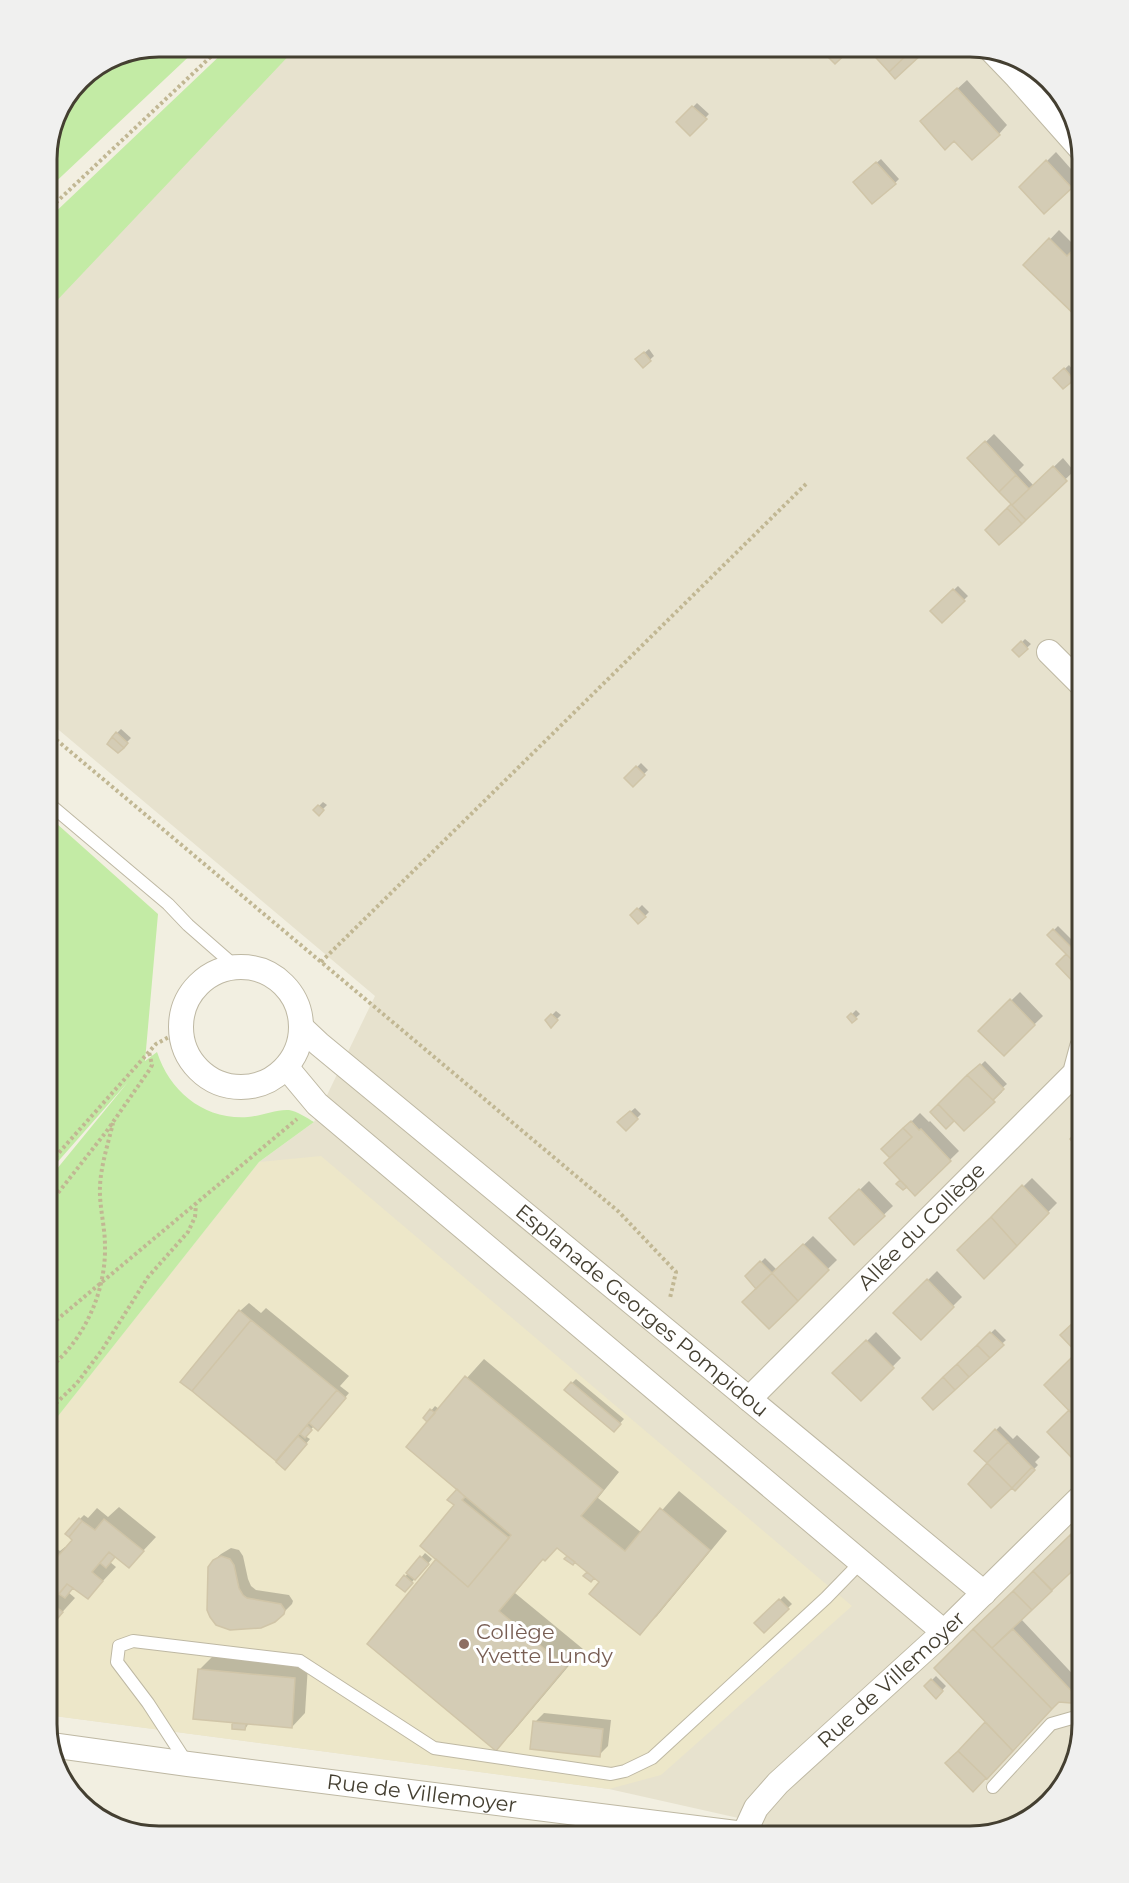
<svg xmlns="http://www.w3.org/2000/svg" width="1129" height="1883" viewBox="0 0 1129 1883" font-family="Montserrat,sans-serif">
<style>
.residential{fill:#e7e2ce}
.education{fill:#ede7c9}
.green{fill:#c3eba5}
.shadow{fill:#0003}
.building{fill:#d4ccb5;stroke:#d0c5a8;stroke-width:1.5}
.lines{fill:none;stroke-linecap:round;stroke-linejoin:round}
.service-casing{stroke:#beb8a3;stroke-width:14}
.minor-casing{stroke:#beb8a3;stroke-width:26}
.path{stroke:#c1b793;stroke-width:4;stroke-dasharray:3 3;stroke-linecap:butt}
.service{stroke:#fff;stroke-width:12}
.minor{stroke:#fff;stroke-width:24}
.education-dot{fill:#8d6e63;stroke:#fff;stroke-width:2}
.labels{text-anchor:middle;stroke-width:6;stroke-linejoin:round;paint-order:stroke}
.street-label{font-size:21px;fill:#443f31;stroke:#fff}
.education-label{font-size:21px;fill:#785e54;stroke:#fff;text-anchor:start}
.rim{fill:none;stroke:#443f31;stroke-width:3}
</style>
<rect width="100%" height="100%" fill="#f2efe1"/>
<path class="residential" d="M294,47H978L1033,66L1071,109L1082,159V1725L1064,1786L1020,1825L971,1836H774L778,1827L609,1789L47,1715V1430L259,1162L314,1122L375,996L47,720V309Z"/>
<path class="education" d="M321,1156L852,1606L661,1775L609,1789L47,1715V1430L259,1162Z"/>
<path class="green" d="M159,47H199L47,190V152L80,79L116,55Z
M229,47H297L47,311V220Z
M47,815L158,914L145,1061L157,1052C170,1092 204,1120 248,1117C261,1116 276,1109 289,1110C297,1111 307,1118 314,1122L259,1162L47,1430V1181L128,1082L47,1174Z"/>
<path class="shadow" d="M868,47H922L925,49L896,77Z
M967,80L1007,125L999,134L954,139L931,113Z
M697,103L709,114L690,134L678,122Z
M1056,152L1079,178L1044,212L1021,187Z
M881,159L899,179L895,183L859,178Z
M1059,230L1077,248L1081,244L1082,245V313L1079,317L1026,265Z
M649,349L654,356L643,366L637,359Z
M1069,365L1077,375L1063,387L1055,378Z
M994,434L1024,465L1019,470L1034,486L1063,458L1074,471L999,543L987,530L1013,504L969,458Z
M958,586L968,596L942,621L932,611Z
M1025,639L1031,644L1019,655L1014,650Z
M121,729L131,738L118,751L117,733Z
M641,763L648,770L633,785L626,778Z
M323,802L327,805L319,813L315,810Z
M642,905L649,912L639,922L632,915Z
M1058,926L1082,950V979L1077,984L1058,964L1068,954L1049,935Z
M1020,992L1043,1016L1004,1054L980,1031Z
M856,1010L860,1014L852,1021L849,1017Z
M556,1011L561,1015L551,1025L547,1020Z
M985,1061L1007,1084L1000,1090L1002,1092L964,1129L954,1119L946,1127L932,1112Z
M635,1108L641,1114L626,1129L623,1118Z
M920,1113L929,1122L930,1121L959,1151L915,1194L902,1180L892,1158L884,1149Z
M1032,1178L1057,1203L984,1277L959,1250Z
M869,1181L893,1206L854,1243L831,1218Z
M813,1236L837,1260L769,1326L757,1289L747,1276L765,1258L777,1270Z
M937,1271L962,1297L921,1338L895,1313Z
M249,1303L261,1313L266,1308L349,1376L340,1386L349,1393L322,1425L314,1426L305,1436L310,1439L289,1464L278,1461L192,1390L240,1311Z
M1082,1316V1443L1071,1455V1410L1046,1385L1079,1353L1062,1335Z
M995,1329L1006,1340L933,1408L924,1398Z
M876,1332L901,1358L861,1399L835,1373Z
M484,1359L619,1472L598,1498L642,1533L679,1491L727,1531L657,1616L639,1633L601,1582L595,1577L591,1580L589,1572L557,1546L544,1558L515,1593L583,1649L513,1732L496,1749L438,1559L456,1505L459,1489L429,1422L425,1418L435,1406L439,1409Z
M576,1379L624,1419L614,1430L572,1383Z
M1000,1426L1013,1439L1017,1435L1040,1457L1035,1462L1038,1465L1015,1489L976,1451Z
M119,1507L156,1537L129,1566L116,1555L110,1562L116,1567L88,1597L77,1582L68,1592L75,1598L47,1629V1542L60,1551L65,1547L67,1548L74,1539L80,1519L84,1515L88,1518L97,1508L108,1517Z
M1082,1525V1559L1021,1619L1082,1684V1702L1059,1700L996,1768L947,1763L988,1722L949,1654Z
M231,1548L239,1550L243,1556L248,1579L251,1586L256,1590L289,1595L293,1601L292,1604L283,1613L260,1627L211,1563L221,1554Z
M425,1553L432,1559L405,1590L398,1585Z
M784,1596L792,1604L764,1631L756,1623Z
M213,1656L308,1665L305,1713L292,1727L249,1723L245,1729L233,1728L234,1721L199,1670Z
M936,1676L946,1686L936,1697L926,1686Z
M544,1713L611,1720L608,1746L599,1755L535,1722Z"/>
<path class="building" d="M821,47H835L828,53Z
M835,47H853L835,64L826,55Z
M866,47H915L889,72Z
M915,47L922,54L895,79L889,72Z
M957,88L1000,135L972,160L954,141L945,150L920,121Z
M692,106L707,119L690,136L676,122Z
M1046,160L1072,188L1044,214L1019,187Z
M876,162L896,184L872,204L853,182Z
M1049,238L1067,256L1071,252L1082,264V315L1079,319L1023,265Z
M644,352L651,361L643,368L635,359Z
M1064,368L1074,380L1063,389L1053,378Z
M985,441L1016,475L999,492L967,458Z
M1053,466L1067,481L1026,520L1012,505Z
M1016,475L1029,489L1012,505L999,492Z
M1011,504L1026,520L1022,524L1007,508Z
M1007,508L1022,524L999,545L985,530Z
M953,589L965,601L942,623L930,611Z
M1021,641L1028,649L1019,657L1012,650Z
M116,732L128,743L124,748L112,737Z
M112,737L124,748L118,753L107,744Z
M636,766L645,775L633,787L624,778Z
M318,805L324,810L319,816L313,810Z
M637,908L646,917L638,924L630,915Z
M1053,929L1082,958V970L1047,935Z
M1066,954L1082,970V981L1077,986L1056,964Z
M1010,999L1035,1025L1004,1056L978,1031Z
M851,1013L857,1019L852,1023L847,1017Z
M551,1014L558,1020L551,1028L545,1020Z
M980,1064L1004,1089L993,1100L967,1075Z
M967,1075L995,1102L964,1131L938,1104Z
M938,1104L954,1121L946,1129L930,1112Z
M630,1111L638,1119L626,1131L617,1122Z
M911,1121L919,1130L921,1129L951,1161L915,1196L884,1163L912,1137L903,1128Z
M1082,1126V1152L1070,1139Z
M903,1128L912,1137L890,1158L881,1149Z
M900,1180L907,1187L903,1190L896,1184Z
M1022,1185L1049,1213L1017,1246L991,1217Z
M859,1189L885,1216L854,1245L829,1218Z
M991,1217L1017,1246L984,1279L957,1250Z
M803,1244L829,1270L798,1301L772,1273Z
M760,1261L772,1273L756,1289L745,1276Z
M772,1273L798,1301L769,1329L742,1302Z
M927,1279L954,1307L921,1340L893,1313Z
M239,1310L251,1320L192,1391L180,1382Z
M1077,1319L1082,1325L1081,1357L1060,1335Z
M251,1320L337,1390L276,1461L192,1391Z
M990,1332L1004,1345L990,1358L977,1345Z
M866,1340L894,1368L861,1401L832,1373Z
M977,1345L990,1358L969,1377L957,1364Z
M1074,1355L1082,1364V1424L1044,1385Z
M957,1364L969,1377L955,1390L943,1377Z
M465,1376L603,1490L581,1516L625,1551L660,1508L710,1550L640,1635L589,1594L599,1582L567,1556L557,1548L545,1561L543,1559L499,1611L566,1667L496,1751L367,1644L436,1559L468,1587L511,1535L406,1447Z
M943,1377L955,1390L933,1410L922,1398Z
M571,1382L621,1424L614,1432L564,1390Z
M337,1390L346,1398L318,1431L309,1423Z
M430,1409L435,1413L427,1422L423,1418Z
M1069,1410L1082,1424V1445L1071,1457L1047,1432Z
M307,1425L312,1430L305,1438L300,1434Z
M995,1429L1008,1442L987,1463L974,1451Z
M298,1436L307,1444L285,1470L276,1462Z
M1008,1442L1032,1467L1012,1488L987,1463Z
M987,1463L1012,1488L991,1508L968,1484Z
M1032,1467L1035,1470L1015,1491L1012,1488Z
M457,1489L465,1497L462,1500L509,1538L468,1587L420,1546L454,1505L447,1500Z
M79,1518L82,1521L69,1537L65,1534Z
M104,1519L144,1551L129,1568L109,1552L92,1572L103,1581L88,1599L67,1584L51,1603L63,1612L47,1631V1563L50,1559L53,1562L72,1540L69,1537L82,1521L95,1530Z
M1082,1524V1549L1070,1535Z
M1070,1535L1082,1549V1562L1052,1590L1033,1571Z
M109,1552L115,1557L106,1568L100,1563Z
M221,1556L230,1559L234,1565L239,1588L243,1595L247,1598L281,1604L285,1610L284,1614L275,1622L261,1628L230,1630L216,1625L210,1617L207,1610L208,1567L213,1560Z
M420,1556L429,1564L415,1580L406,1573Z
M567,1556L575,1562L573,1565L564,1559Z
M1033,1571L1052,1591L1032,1610L1013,1591Z
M587,1572L594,1578L591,1582L583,1576Z
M404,1575L413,1583L405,1592L396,1585Z
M67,1584L73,1588L65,1598L59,1594Z
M1013,1591L1032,1610L992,1648L973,1629Z
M779,1599L789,1609L764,1633L754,1623Z
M973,1629L1052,1709L1013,1751L934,1668Z
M1013,1629L1082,1702V1704L1059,1702L1052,1709L992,1648Z
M198,1669L295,1678L292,1728L193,1719Z
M931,1679L943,1691L936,1699L924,1686Z
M533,1721L603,1729L600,1757L530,1749Z
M985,1722L1013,1751L987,1779L958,1751Z
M232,1723L246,1724L245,1730L232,1729Z
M958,1751L986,1778L973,1792L945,1763Z"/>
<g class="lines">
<defs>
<path id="service" d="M47,802L168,904L188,925L236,967
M187,1763L148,1703L117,1662L119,1646L133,1641L300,1661L434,1748L611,1774L625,1771L652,1758L826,1598L861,1562
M993,1787L1051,1724L1072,1718L1082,1720"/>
<g id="minor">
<path d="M992,51L1017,77L1080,148"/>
<path d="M1049,652L1082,685"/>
<circle cx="241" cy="1027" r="60"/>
<path id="s1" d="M302,1028L319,1044L984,1593"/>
<path d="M287,1068L317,1104L944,1632"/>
<path id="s2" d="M749,1399L1075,1073L1082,1047"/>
<path id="s3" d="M51,1745L188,1764L744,1834L756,1808L778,1783L944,1632L1082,1496"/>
</g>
</defs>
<use href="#service" class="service-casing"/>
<use href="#minor" class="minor-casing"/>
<path class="path" d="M47,211L221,47
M47,732L619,1212L676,1272L670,1298
M321,962L808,482
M47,1166L156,1044L180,1031
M47,1207L106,1132L150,1069L152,1065L149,1052
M47,1328L297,1119
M47,1370C84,1341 106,1292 105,1246C105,1226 99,1206 100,1186C101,1165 108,1144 113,1123
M47,1412L77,1383L102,1350L148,1277L188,1232L195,1217L196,1204"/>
<use href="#service" class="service"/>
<use href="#minor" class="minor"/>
</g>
<circle class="education-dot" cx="464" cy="1644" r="6"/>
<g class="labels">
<g class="street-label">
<text dy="7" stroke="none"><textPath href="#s2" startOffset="244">Allée du Collège</textPath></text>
<text dy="7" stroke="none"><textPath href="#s1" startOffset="442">Esplanade Georges Pompidou</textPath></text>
<text dy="7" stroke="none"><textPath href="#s3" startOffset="914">Rue de Villemoyer</textPath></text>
<text dy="7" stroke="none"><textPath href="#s3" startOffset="374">Rue de Villemoyer</textPath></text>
</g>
<g class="education-label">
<text x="476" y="1639">Collège<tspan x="476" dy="24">Yvette Lundy</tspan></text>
</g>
</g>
<path d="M0 0H1129V1883H0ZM159 57H970A102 102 0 0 1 1072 159V1724A102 102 0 0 1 970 1826H159A102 102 0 0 1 57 1724V159A102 102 0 0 1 159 57Z" fill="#f0f0ef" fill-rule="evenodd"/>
<path class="rim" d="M159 57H970A102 102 0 0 1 1072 159V1724A102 102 0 0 1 970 1826H159A102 102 0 0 1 57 1724V159A102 102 0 0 1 159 57Z"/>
</svg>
